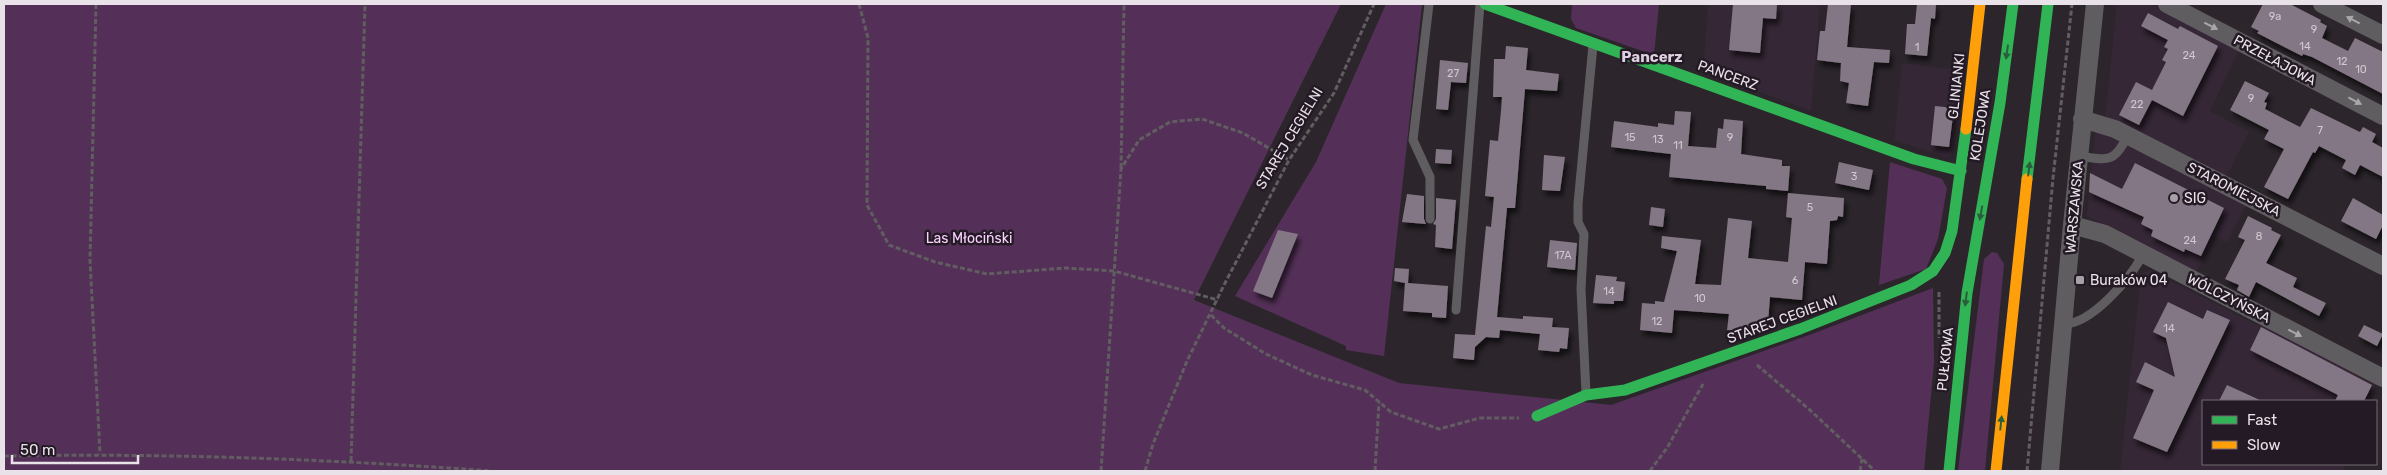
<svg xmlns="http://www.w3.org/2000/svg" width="2387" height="475" viewBox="0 0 2387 475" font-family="Rubik,sans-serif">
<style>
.built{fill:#352736}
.green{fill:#543058}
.building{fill:#847785;filter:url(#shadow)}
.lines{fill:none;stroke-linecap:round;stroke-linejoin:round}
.path{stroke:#615d61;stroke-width:3;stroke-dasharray:5 2.5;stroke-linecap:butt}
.lane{stroke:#605d60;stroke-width:9}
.street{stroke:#605d60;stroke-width:18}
.fast{stroke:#30b455;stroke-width:11}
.slow{stroke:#ff9f0a;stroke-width:11}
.oneway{fill:#aba6ab}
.oneway2{fill:#295f3b}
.poi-dot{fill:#a7a0a7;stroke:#241a25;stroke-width:2}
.labels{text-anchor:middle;stroke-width:5;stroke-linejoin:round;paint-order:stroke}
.number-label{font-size:11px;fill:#d0c7d0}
.street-label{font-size:14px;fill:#e9e2e9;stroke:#241a25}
.poi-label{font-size:14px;fill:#e9e2e9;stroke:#241a25;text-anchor:start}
.park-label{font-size:14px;fill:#fad1ff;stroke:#241a25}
.neighbourhood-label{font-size:15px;font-weight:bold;fill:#ded0e0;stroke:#241a25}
</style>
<defs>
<filter id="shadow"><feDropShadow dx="3" dy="5.5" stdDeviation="2.5" flood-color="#0009"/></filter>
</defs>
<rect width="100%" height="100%" fill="#2c262c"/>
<path class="built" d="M1708,4H1820L1811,111L1703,71Z
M2117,4H2152L2240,48L2210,111L2249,132L2225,179L2105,119Z
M1902,63L1959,70L1952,155L1946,157L1894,140Z
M2096,125L2248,202L2227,242L2215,236L2196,273L2087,216Z
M2149,270L2261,327L2262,324L2376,383L2369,401H2203V464H2346L2343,471H2120L2141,275Z"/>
<path class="green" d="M4,4H1341L1194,300L1399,383L1611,405L1812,334L1933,288L1934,362L1924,471H4Z
M1386,4H1422L1384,356L1346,350V346L1235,296L1316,162Z
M1572,4H1659L1654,55L1576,28L1571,19Z
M1890,162L1942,179L1947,188L1938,239L1926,269L1879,285Z
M1992,252L1997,253L2004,264L1985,471H1958L1984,259Z"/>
<path class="building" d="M1733,4H1777L1776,19L1763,18L1760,53L1729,50Z
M1828,4H1851L1847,47L1890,50L1889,63L1874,62L1868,106L1846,103L1849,83L1840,81L1841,63L1817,60L1820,31H1825Z
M1917,4H1936L1935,19L1931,18L1927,56L1905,54L1907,24H1915Z
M2263,4H2290L2321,20L2320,22L2327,26L2322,38L2348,51L2355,38L2383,52V94L2312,57L2303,54L2302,56L2257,33L2259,31L2251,27Z
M2148,13L2178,29L2180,26L2218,46L2183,116L2152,100L2139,125L2119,115L2136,82L2152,90L2166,62L2162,60L2168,49L2164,47L2168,40L2141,26Z
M1506,46L1528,48L1526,70L1559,74L1557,91L1525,89L1515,208H1507L1497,317L1523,319V316L1553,318L1552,327L1569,328L1567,349L1560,348L1559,352L1538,350L1540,334L1500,330L1499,338L1486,337L1475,347L1474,360L1453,358L1455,334L1475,335L1486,226L1491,227L1494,197L1485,196L1490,140L1498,141L1501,111L1502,97H1493L1494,59H1505Z
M1440,60L1468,63L1466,83L1451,82L1448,110L1436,109Z
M2245,81L2269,93L2264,102L2267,103L2265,109L2300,127L2311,108L2360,132L2363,127L2376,134L2372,142L2383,148V177L2360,165L2355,175L2342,168L2346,160L2319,146L2315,153L2313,152L2288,199L2264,187L2284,149L2264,139L2269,130L2230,110Z
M1935,106L1954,108L1949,147L1931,145Z
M1675,111L1691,112L1688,146L1716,148L1718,128L1723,129L1724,119L1743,121L1741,154L1782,160V166H1790L1788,191L1766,189V186L1669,177L1671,154L1611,147L1614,121L1658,127V123L1674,125Z
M1436,149L1452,150L1451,164L1435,163Z
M1544,155L1565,157L1560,191L1542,190Z
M1839,162L1873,170L1869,190L1835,183Z
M2135,163L2224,208L2201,256L2185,249L2184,252L2151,236L2153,230L2141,224L2144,217L2089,192L2090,173L2122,189Z
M1788,193L1844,198L1843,217L1838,216L1837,220L1830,221L1827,264L1805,262L1802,300L1770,297L1768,323L1742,332L1727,330L1729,314L1674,310L1672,333L1640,330L1642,303L1655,304V301L1664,302L1677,251L1661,248L1662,236L1701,240L1695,284L1721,285L1728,218L1752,221L1748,258L1788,262L1792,218L1786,217Z
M1407,194L1424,196V219L1426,224L1402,222Z
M1436,198L1456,200L1452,249L1435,247L1436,225L1433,224L1436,219Z
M2353,198L2383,215V225L2376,239L2341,221Z
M1651,207L1665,209L1663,227L1649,225Z
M2248,216L2272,228L2271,230L2281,235L2266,263L2297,278L2293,287L2326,303L2319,316L2256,282L2249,297L2237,290L2239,285L2225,279L2245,240L2238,237Z
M1278,230L1298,234L1272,298L1253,291Z
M1550,240L1577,243L1575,270L1547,267Z
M1395,268L1409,269L1408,283L1448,286L1446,318L1432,317V313L1403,311L1405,283L1394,281Z
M1596,275L1617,277L1616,281L1625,282L1623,301H1614V304L1593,303Z
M2168,302L2203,319L2207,310L2230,320L2167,452L2133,438L2154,390L2136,382L2145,362L2175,377L2166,338L2153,332Z
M2364,325L2383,334L2377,346L2358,336Z
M2261,327L2372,385L2364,401H2335L2338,395L2250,350Z
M2227,385L2262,401H2219Z"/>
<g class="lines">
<path class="path" d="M96,4L90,260L100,454
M859,4L868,38L867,205L889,245L935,262L987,274L1065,268L1114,271L1218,300
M1121,168L1124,4
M1939,292V338
M1211,315L1224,328L1266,354L1312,375L1365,390L1391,412L1439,429L1480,418H1519
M1757,365L1810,410L1875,471
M4,456C166,453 329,459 491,471
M351,461L365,4
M1101,471L1121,169L1139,140L1170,122L1202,119L1243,133L1289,160
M1145,471L1153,444L1187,361L1224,285L1289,160L1334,93L1374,4
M1375,471L1379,402
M1650,471L1667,448L1703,384
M1860,471L1862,459
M2027,471L2053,178L2072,4"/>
<path class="lane" d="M1429,4L1413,140L1430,177V219
M2078,156C2108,160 2114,164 2128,135
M1456,310L1480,4
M2063,324C2091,325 2131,278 2143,254
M1586,393L1581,289L1584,234L1578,222V204L1593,45"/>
<path class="street" d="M2167,4L2383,116
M2322,4L2383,35
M2082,119L2115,129L2383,266
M2072,225L2105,234L2383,378
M2050,471L2072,225L2095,4"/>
<path class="fast" d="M1485,4L1914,159L1961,171
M2027,179L2048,4
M1537,416L1586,395L1625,390L1800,329L1911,285L1933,271L1945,253L1952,231L1966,129
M1949,471L1967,293L2000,103L2013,4"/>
<path class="slow" d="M1966,129L1980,4
M1996,471L2027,179"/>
</g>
<defs><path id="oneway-solid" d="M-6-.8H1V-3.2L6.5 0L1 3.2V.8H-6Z" transform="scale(1.25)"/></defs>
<g class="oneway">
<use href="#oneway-solid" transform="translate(2353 20) rotate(-153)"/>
<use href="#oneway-solid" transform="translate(2211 26) rotate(27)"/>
<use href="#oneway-solid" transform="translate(2355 101) rotate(28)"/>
<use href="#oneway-solid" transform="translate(2295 333) rotate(27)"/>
</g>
<g class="oneway2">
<use href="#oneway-solid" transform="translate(2007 52) rotate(98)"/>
<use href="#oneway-solid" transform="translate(2029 169) rotate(-83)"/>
<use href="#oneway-solid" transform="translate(1981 213) rotate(100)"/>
<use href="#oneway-solid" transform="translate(1966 299) rotate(97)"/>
<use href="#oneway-solid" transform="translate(2001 423) rotate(-84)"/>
</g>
<g class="poi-dot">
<circle cx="2174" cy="198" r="5"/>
<rect x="2075" y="275" width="10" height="10" rx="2.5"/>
</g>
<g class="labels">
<g class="number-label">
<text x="2275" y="20">9a</text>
<text x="2314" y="33">9</text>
<text x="2305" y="50">14</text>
<text x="1917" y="51">1</text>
<text x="2189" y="59">24</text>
<text x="2342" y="65">12</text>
<text x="2361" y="73">10</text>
<text x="1453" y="77">27</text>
<text x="2251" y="102">9</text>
<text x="2137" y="108">22</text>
<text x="2320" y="134">7</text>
<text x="1630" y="141">15</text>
<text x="1730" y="141">9</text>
<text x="1658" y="143">13</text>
<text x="1678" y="149">11</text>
<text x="1854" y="180">3</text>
<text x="1810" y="211">5</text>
<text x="2259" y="240">8</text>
<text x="2190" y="244">24</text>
<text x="1563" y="259">17A</text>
<text x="1795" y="284">6</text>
<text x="1609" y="295">14</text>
<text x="1700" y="302">10</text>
<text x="1657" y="325">12</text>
<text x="2169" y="332">14</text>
</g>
<g class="street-label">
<text transform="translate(2275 60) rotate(28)" y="5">PRZEŁAJOWA</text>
<text transform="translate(1728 75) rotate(20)" y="5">PANCERZ</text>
<text transform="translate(1956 86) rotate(-84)" y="5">GLINIANKI</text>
<text transform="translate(1980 125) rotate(-81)" y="5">KOLEJOWA</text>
<text transform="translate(1289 138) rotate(-59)" y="5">STAREJ CEGIELNI</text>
<text transform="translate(2234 189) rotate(27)" y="5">STAROMIEJSKA</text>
<text transform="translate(2074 207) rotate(-85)" y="5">WARSZAWSKA</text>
<text transform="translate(2229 298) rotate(27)" y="5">WÓLCZYŃSKA</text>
<text transform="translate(1782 319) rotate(-20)" y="5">STAREJ CEGIELNI</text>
<text transform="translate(1945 359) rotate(-84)" y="5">PUŁKOWA</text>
</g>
<g class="poi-label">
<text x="2184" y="203">SIG</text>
<text x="2090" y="285">Buraków 04</text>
</g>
<g class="park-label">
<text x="969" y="243">Las Młociński</text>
</g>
<g class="neighbourhood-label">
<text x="1652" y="62">Pancerz</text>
</g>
</g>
<rect width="2387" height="475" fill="none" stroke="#e9e2e9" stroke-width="10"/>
<rect x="2202" y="400" width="175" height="65" fill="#241a25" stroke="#736a73"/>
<rect x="2212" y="416" width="25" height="8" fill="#30b455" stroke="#736a73"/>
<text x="2247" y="425" font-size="15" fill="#e9e2e9">Fast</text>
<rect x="2212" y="441" width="25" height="8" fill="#ff9f0a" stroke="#736a73"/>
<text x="2247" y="450" font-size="15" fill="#e9e2e9">Slow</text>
<path d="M12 455v8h126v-8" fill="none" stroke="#e9e2e9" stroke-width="2.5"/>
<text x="20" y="455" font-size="15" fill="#e9e2e9" stroke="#241a25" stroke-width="4" paint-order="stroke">50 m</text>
</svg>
